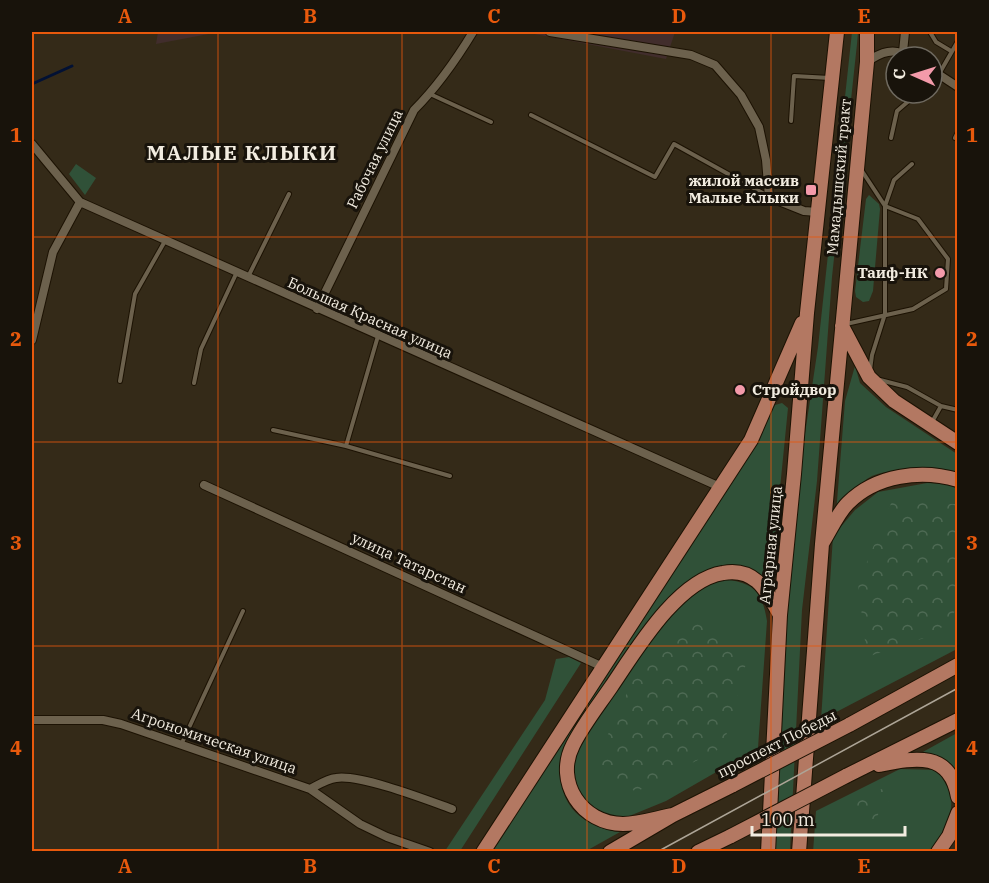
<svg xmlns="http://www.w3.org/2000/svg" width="989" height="883" viewBox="0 0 989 883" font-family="'IBM Plex Serif',serif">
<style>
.industrial{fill:#412d2c}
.green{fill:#305138}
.forest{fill:url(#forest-crowns)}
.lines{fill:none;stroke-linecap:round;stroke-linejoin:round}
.stream{stroke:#021134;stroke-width:3}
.lane-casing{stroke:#1c1203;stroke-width:6}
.street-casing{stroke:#1c1203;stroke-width:10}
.primary-casing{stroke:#1c1203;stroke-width:16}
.lane{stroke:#6c614d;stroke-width:4}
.street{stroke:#6c614d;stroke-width:8}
.primary{stroke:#b37862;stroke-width:14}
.tram{stroke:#ada597;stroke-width:1.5}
.primary-bridge-casing{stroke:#1c1203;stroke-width:16;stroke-linecap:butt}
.primary-bridge{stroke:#b37862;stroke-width:14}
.grid{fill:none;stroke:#e8590c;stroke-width:1.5;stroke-opacity:0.55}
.poi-dot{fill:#f39aaa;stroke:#18130b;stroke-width:2}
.labels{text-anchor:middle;stroke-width:6;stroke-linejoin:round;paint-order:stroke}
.street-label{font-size:15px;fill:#f2ece0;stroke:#18130b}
.poi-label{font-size:15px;font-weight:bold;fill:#f2ece0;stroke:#18130b;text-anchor:end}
.district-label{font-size:21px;font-weight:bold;letter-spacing:1.5px;fill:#f2ece0;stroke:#18130b}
.neatline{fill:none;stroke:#e8590c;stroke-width:2}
.grid-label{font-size:20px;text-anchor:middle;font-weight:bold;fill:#e8590c}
</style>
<defs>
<pattern id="forest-crowns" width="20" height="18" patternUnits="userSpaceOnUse" patternTransform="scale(1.5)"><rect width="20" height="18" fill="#305138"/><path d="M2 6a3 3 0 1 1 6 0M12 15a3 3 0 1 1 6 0" fill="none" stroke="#4e6a54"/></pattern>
</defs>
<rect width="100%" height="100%" fill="#342a18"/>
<path class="industrial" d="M158,32H219L156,44Z
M524,32H675L666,59Z"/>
<path class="green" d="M852,32H858L857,44L832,277L817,481L802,610L790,851L775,852L787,609L800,467L818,347Z
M76,164L96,178L85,195L69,174Z
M869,195L879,204L880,209L873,291L869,301L863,302L856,297L855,291L866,199Z
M855,366L860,383L886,407L957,454V474C934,472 893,466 872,476C858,483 844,501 836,514L845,401Z
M782,403L788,408L770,589L742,570L678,592L646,623L565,749C559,775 558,799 581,817C594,826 604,830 620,832L586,851L491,852L775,405Z
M927,483L951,484L957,487V649L821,720L833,536L855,510L878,492Z
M724,579C754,583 762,591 767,621L758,748L666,801L622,819L606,817L590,808L577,793L571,773L576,750L654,630L693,593L708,584Z
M569,657L581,663L460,851H445L545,700L556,659Z
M957,733V773L941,761L921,753Z
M900,769L938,770C941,777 947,784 949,791C957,813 942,835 930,851L813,852L816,811Z"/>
<path class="forest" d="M892,501L955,504L958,510L957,609L936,634L867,657L858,584Z
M701,617L747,660L723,747L636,792L594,765L643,658Z
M882,789H889L892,795L888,802L883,803L877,817L867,822L861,820L856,816V802L861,797Z"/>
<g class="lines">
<path class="stream" d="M32,84L72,66"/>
<defs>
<path id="lane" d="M930,32L936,42L951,51
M932,81L939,74L958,41
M430,94L491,122
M531,115L655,177L674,144L768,196
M791,121L794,76L830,78
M891,138L897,111L918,93
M955,138L958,132
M248,277L289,194
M846,324L913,309L946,289L948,259L918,219L885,206L862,171
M870,370L872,355L885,314V206L894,180L912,164
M880,380L907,387L941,406L958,410
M120,381L135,294L165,241
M194,383L201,349L236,274
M932,422L941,406
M273,430L346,446L450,476
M346,446L378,336
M181,745L243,611"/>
<path id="street" d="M550,32L691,55L715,65L741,95L759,127L766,160L769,197L804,211L818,212
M903,52L905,32
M867,62C881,52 894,47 910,57
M932,70L958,87
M32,144L80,202L720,487
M317,309L414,110C438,86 456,60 473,32
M32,340L53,252L80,202
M204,485L603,667
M32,720H103L121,724L310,789C318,785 327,779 336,778C360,774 427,800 452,809
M310,789L360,824L387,837L430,852"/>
<path id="primary" d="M842,326L869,377L894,401L958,443
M823,542C831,529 838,513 848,503C876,475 921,469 958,480
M849,725L958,665
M879,765C914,758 950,750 958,797
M846,776L958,720
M673,815C657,818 639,824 623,824C582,824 554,782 573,745C583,725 598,706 611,687C635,652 677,580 723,573C756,567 767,592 780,615
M483,852L751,440L802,323
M610,852L673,815L733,785
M698,852L731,836
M768,852L780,615L794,474L807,313L837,32
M799,852L822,544L867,62V32
M938,852L949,836L958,813"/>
</defs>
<use href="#lane" class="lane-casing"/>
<use href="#street" class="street-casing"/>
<use href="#primary" class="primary-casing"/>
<use href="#lane" class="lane"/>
<use href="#street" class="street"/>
<use href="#primary" class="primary"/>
<path class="tram" d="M657,852L958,688"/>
<defs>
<path id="primary-bridge" d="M733,785L849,725
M731,836L846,776"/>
</defs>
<use href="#primary-bridge" class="primary-bridge-casing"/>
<use href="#primary-bridge" class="primary-bridge"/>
</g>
<path class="grid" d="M218,32V852M402,32V852M587,32V852M771,32V852M32,237H958M32,442H958M32,646H958"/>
<g class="poi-dot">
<rect x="805" y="184" width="12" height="12" rx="3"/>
<circle cx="940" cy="273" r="6"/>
<circle cx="740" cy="390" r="6"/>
</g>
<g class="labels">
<g class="street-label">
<text transform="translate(375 159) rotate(-64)" y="5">Рабочая улица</text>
<text transform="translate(839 177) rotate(-85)" y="5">Мамадышский тракт</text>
<text transform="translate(370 318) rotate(24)" y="5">Большая Красная улица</text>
<text transform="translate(771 545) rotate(-84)" y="5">Аграрная улица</text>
<text transform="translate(409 563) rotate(25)" y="5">улица Татарстан</text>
<text transform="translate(214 741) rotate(19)" y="5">Агрономическая улица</text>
<text transform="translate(777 744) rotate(-27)" y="5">проспект Победы</text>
</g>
<g class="poi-label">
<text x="799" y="186">жилой массив<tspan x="799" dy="17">Малые Клыки</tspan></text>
<text x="928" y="278">Таиф-НК</text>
<text x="752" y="395" text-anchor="start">Стройдвор</text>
</g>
<g class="district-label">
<text x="242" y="160">МАЛЫЕ КЛЫКИ</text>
</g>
</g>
<rect width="989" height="883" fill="none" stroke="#18130b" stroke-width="66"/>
<g transform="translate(914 75) rotate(273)"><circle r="28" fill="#18130b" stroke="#6f6a60" stroke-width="1.5"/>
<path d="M0-4.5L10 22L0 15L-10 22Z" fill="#f39aaa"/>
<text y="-9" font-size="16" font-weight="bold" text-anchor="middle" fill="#f2ece0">С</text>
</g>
<path d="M752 826v9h153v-9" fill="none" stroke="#f2ece0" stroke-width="3"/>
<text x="761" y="826" font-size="18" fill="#f2ece0" stroke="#18130b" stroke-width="4.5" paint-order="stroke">100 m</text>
<rect x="33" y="33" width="923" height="817" class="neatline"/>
<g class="grid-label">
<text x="125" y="23">A</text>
<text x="310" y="23">B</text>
<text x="494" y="23">C</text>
<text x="679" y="23">D</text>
<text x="864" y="23">E</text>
<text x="16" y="142">1</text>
<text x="972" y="142">1</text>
<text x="16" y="346">2</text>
<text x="972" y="346">2</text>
<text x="16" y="550">3</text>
<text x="972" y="550">3</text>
<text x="16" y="755">4</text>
<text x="972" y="755">4</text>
<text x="125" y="873">A</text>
<text x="310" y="873">B</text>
<text x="494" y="873">C</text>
<text x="679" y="873">D</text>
<text x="864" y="873">E</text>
</g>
</svg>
